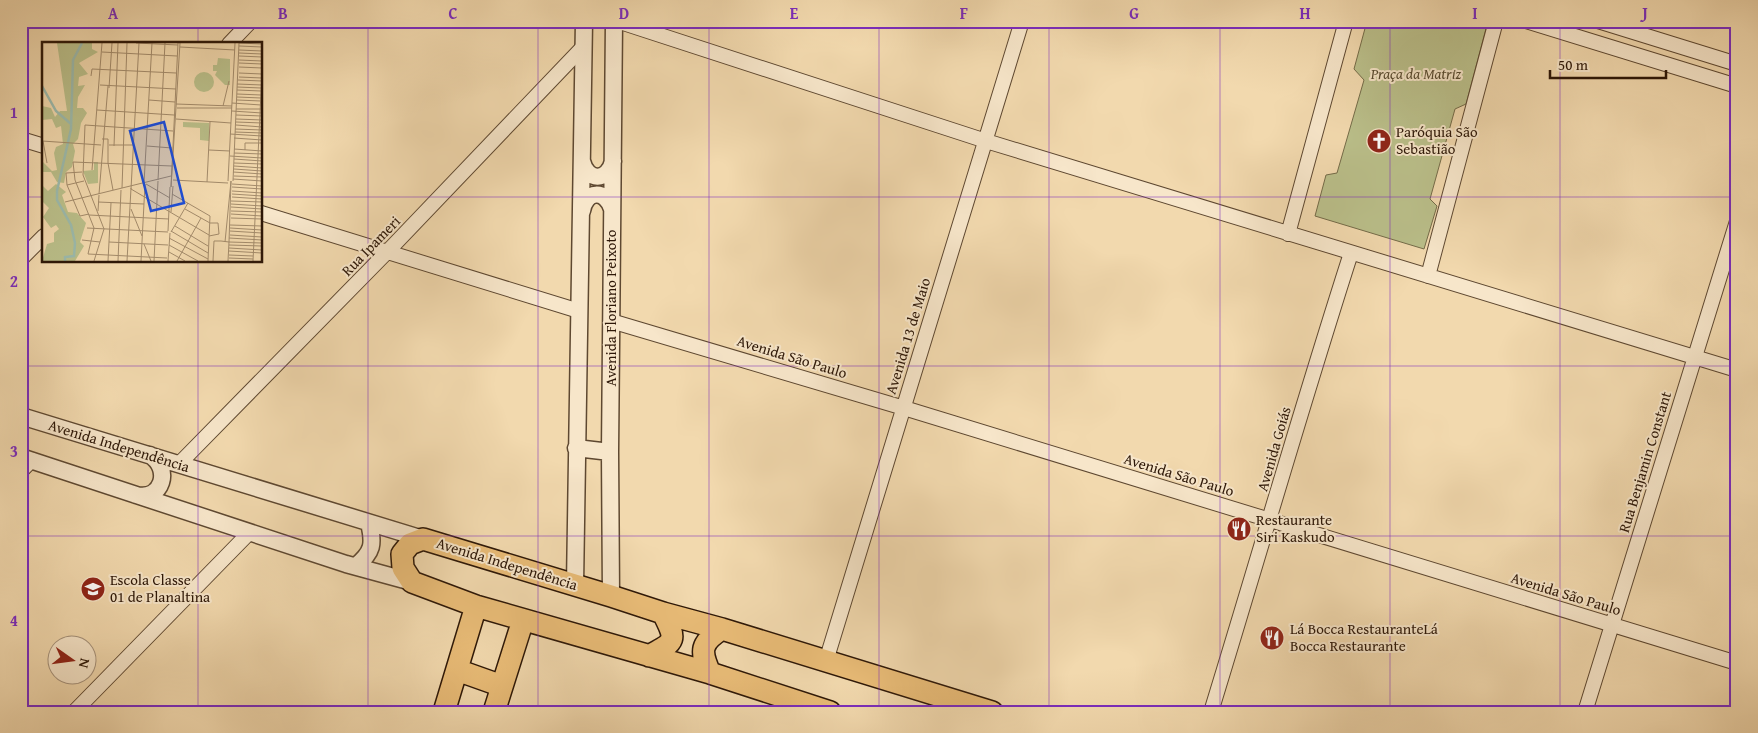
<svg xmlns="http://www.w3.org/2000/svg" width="1758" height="733" viewBox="0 0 1758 733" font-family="'Gentium Book Plus',serif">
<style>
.green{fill:#babf8a;stroke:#746b48}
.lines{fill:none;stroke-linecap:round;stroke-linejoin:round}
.minor-casing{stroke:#5e4831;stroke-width:16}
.tertiary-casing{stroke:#5e4831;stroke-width:19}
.primary-casing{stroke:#2d1707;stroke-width:24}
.minor{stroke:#f7e6ca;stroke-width:14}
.tertiary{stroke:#f7e6ca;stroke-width:16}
.primary{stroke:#e9bc77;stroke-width:21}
.grid{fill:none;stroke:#7b2cbf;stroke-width:1;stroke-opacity:0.55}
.labels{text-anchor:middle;stroke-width:4;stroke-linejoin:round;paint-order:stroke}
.park-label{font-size:15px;font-style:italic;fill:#57492e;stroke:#f7e6ca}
.poi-label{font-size:15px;fill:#2d1707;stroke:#f7e6ca;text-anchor:start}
.street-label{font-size:15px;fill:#2d1707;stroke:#f7e6ca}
.inset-river{fill:none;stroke:#9bbaad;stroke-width:2.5}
.inset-road{fill:none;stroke:#a38b6b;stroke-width:1}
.view{fill:#1d4ed8;fill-opacity:0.15;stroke:#1d4ed8;stroke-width:2.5}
.inset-edge{fill:none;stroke:#2d1707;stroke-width:2.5}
.neatline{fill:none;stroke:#7b2cbf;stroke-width:2}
.grid-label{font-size:16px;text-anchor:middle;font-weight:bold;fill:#7b2cbf}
</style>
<rect width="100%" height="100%" fill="#f2d9ae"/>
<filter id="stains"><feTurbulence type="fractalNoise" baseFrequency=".004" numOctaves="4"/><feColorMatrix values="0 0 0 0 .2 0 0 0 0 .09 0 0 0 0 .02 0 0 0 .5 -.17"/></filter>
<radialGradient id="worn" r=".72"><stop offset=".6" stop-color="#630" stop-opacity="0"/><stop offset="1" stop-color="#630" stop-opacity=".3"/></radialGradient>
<path class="green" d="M1367,21H1488L1466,104L1455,109L1430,199L1437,206L1424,249L1315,216L1326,175L1337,173L1364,80L1354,69Z"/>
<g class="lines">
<defs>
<path id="minor" d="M617,21L986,141L1737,370
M1526,21L1737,86
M1598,21L1737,64
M229,44L251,21
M21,139L44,146
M261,213L579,311
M1288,234L1346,21
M21,259L44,236
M1428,276L1496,21
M611,321L904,408L1737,663
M179,464L388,251L583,47
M21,471L32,460
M826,661L1022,21
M74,712L249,533
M1211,712C1258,559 1302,405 1351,253
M1585,712L1737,221"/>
<path id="tertiary" d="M582,161C587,182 608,182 613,161
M582,211C585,190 606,189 612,209
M21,416L423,539
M576,448L610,452
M21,457L346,564L412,582
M136,495C162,501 172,469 150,455
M356,566C373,552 374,544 369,523
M575,585L584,21
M611,596L610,452L614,21"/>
<path id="primary" d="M649,656C676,641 677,641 663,613
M457,670L502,686
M710,673C700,651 700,643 722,629
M444,712L476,606
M494,712L523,620
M830,712L710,673L476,606L412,582L403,568L402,554L410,544L423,539L611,596L663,613L722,629L992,712"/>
</defs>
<use href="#minor" class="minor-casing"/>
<use href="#tertiary" class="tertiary-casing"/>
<use href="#primary" class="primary-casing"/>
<use href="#minor" class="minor"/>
<use href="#tertiary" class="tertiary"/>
<use href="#primary" class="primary"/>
</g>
<path class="grid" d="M198,21V44M368,21V712M538,21V712M709,21V712M879,21V712M1049,21V712M1220,21V712M1390,21V712M1560,21V712M21,197H44M261,197H1737M198,261V712M21,366H1737M21,536H1737"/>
<defs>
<symbol id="church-disc" viewBox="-11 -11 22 22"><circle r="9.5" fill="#8f2418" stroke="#f7e6ca"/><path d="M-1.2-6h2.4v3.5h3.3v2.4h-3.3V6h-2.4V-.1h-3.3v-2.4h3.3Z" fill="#fff"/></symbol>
<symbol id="restaurant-disc" viewBox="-11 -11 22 22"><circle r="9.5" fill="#8f2418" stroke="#f7e6ca"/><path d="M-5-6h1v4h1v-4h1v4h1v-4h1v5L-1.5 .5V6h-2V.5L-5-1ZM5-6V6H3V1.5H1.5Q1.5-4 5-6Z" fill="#fff"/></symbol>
<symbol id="school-disc" viewBox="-11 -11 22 22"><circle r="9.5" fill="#8f2418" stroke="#f7e6ca"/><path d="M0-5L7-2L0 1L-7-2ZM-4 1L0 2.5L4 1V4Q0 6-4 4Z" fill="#fff"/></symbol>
</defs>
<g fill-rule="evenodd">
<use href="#church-disc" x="1365" y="127" width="28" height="28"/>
<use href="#restaurant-disc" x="1225" y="515" width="28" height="28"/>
<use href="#school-disc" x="79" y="575" width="28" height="28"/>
<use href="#restaurant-disc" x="1258" y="624" width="28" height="28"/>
</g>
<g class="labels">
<g class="park-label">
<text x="1416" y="79">Praça da Matriz</text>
</g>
<g class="poi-label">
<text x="1396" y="137">Paróquia São<tspan x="1396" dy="17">Sebastião</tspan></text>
<text x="1256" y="525">Restaurante<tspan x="1256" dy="17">Siri Kaskudo</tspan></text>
<text x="110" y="585">Escola Classe<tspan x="110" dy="17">01 de Planaltina</tspan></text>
<text x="1290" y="634">Lá Bocca RestauranteLá<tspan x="1290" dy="17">Bocca Restaurante</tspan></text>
</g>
<g class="street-label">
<text transform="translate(371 246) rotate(-46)" y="5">Rua Ipameri</text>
<text transform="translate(611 308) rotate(-90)" y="5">Avenida Floriano Peixoto</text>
<text transform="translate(908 336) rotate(-73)" y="5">Avenida 13 de Maio</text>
<text transform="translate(792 357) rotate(17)" y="5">Avenida São Paulo</text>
<text transform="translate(119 446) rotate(17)" y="5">Avenida Independência</text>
<text transform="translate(1274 449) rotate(-74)" y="5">Avenida Goiás</text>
<text transform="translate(1645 462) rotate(-73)" y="5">Rua Benjamin Constant</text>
<text transform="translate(1179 475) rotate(17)" y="5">Avenida São Paulo</text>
<text transform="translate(507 564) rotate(17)" y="5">Avenida Independência</text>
<text transform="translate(1566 594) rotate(17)" y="5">Avenida São Paulo</text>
</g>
</g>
<g transform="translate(42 42)">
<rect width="220" height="220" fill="#f2d9ae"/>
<path d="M15,1H50V7L56,10L37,21L46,32L37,35L36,44L43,43L36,55L35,66H41L45,71L39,81L36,97L31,102L33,109L30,125L24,130L22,141L15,140L9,130H0V119L10,129L15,128L12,111L14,105L21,102L19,84L14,86L10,77L0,78V64L9,66L13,75L18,69H25ZM176,16L188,17V43H183L173,33L175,29H171V23H175ZM152 40a10 10 0 1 1 20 0a10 10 0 1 1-20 0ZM141,80L167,81V99L158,98V86L141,85ZM52,120H56V141L46,142L41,129L52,128ZM14,142L24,150L20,153L26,170L35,171L44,181L38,200L42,204L33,219H0L5,202L12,200V191L17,187L14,183L9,186L1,175L7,166L0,159V143L6,149Z" fill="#babf8a"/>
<path class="inset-river" d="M0,44L14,69L29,82M23,219V215L32,214L33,201L29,183L15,158V149L29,87L31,18L40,1"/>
<path class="inset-road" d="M94,1L136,3M97,1L89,147L167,193M136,1L129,145L138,1M197,1L220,2M197,4L220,5M138,5L193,8M197,8L220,9M60,10L135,14M197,11L220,12M197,14L220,15M197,18L220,19M197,21L220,22M197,25L220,26M197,31L220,32M49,34L50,27L134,31M197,35L220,36M196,38L220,39M195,42L220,43M58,43L134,47M195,45L219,46M67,46L70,1M195,48L219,49M195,52L219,53M195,55L219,56M107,58L133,60M195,58L219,59M190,61L219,63M134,62L190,64M181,64L187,39M135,66H190M194,67H220M55,68L132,73M190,69L220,71M194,73L220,74M134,77L189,81M194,77L220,78M194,80L220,81M194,83L220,85M193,87L220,88M193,90L220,91M188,92L220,94M192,96L220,98M60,97H66V121L71,148M0,99L59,103M1,99L5,121M67,103H92M72,104L76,1M105,104L130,106M192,107L220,109M167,108L188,109M203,108V101H220M192,111L220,112M188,114L220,116M192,117L220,119M192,121L220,122M192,124L220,126M192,127L220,129M50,128L60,1M40,130L24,131L25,143L38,174L47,172M191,130L220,132M192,134L220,135M191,137L220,139M116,138L123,1M131,138L186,141M186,139L193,1M191,139L197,1M165,140L168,80M102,141L110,1M104,142L128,156M190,142L220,144M25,143L42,139M190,145L220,147M80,146L85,1M190,149L220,151M57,152L66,44M130,152L168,174L166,219M190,152L220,154M190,155L220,157M189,159L220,160M23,160L129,134M56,160L102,162M189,162L220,164M189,165L220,167M89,167L100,194M143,167L168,181M56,169L57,153M189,169L220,170M129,170L131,144M189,172L220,174M47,173L127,177M189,176L220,177M188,183L220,184M133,184L166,204M45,186L126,190M188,186L220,188M126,189L128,145M129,189L166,211M188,189L220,191M129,190L146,161M188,193L220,195M167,194L177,192L176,181H168M127,196L166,217M187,196L220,198M40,198L58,200M67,200L126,203M102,202L109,219M127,203L156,219M187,203L220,204M187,206L220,208M187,209L220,211M127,210L143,219M187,213L211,214M125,216L46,212L52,186L33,138L31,120L130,124M187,216L211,217M52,219L62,187L41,133L43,83L131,89M66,219L69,161M76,219L79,148M85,219L89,146M99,219L103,142M112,219L116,139M126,219L128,191M135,219L159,176M171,219L172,199H179L187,200L189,139L183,200M186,219L187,200L220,201M211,219L220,29"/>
<path class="view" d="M122,80L142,161L109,169L88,89Z"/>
<rect width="220" height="220" class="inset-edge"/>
</g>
<rect width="1758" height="733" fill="none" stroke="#f2d9ae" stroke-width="55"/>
<g transform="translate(72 660) rotate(104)"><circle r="24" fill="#f7e6ca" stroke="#a6937c"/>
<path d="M0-4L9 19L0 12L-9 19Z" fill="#8f2418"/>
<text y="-8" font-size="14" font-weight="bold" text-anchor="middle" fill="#2d1707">N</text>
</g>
<path d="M1550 70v8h116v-8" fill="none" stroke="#2d1707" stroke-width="2.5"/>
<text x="1558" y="70" font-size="15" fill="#2d1707" stroke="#f7e6ca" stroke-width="4" paint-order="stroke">50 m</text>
<rect x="28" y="28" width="1702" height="678" class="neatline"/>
<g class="grid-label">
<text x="113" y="19">A</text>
<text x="283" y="19">B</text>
<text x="453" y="19">C</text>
<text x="624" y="19">D</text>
<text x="794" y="19">E</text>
<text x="964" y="19">F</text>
<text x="1134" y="19">G</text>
<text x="1305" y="19">H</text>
<text x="1475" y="19">I</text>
<text x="1645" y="19">J</text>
<text x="14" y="118">1</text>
<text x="14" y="287">2</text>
<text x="14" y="457">3</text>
<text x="14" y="626">4</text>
</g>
<rect width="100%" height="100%" filter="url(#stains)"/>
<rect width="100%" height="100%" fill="url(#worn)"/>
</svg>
